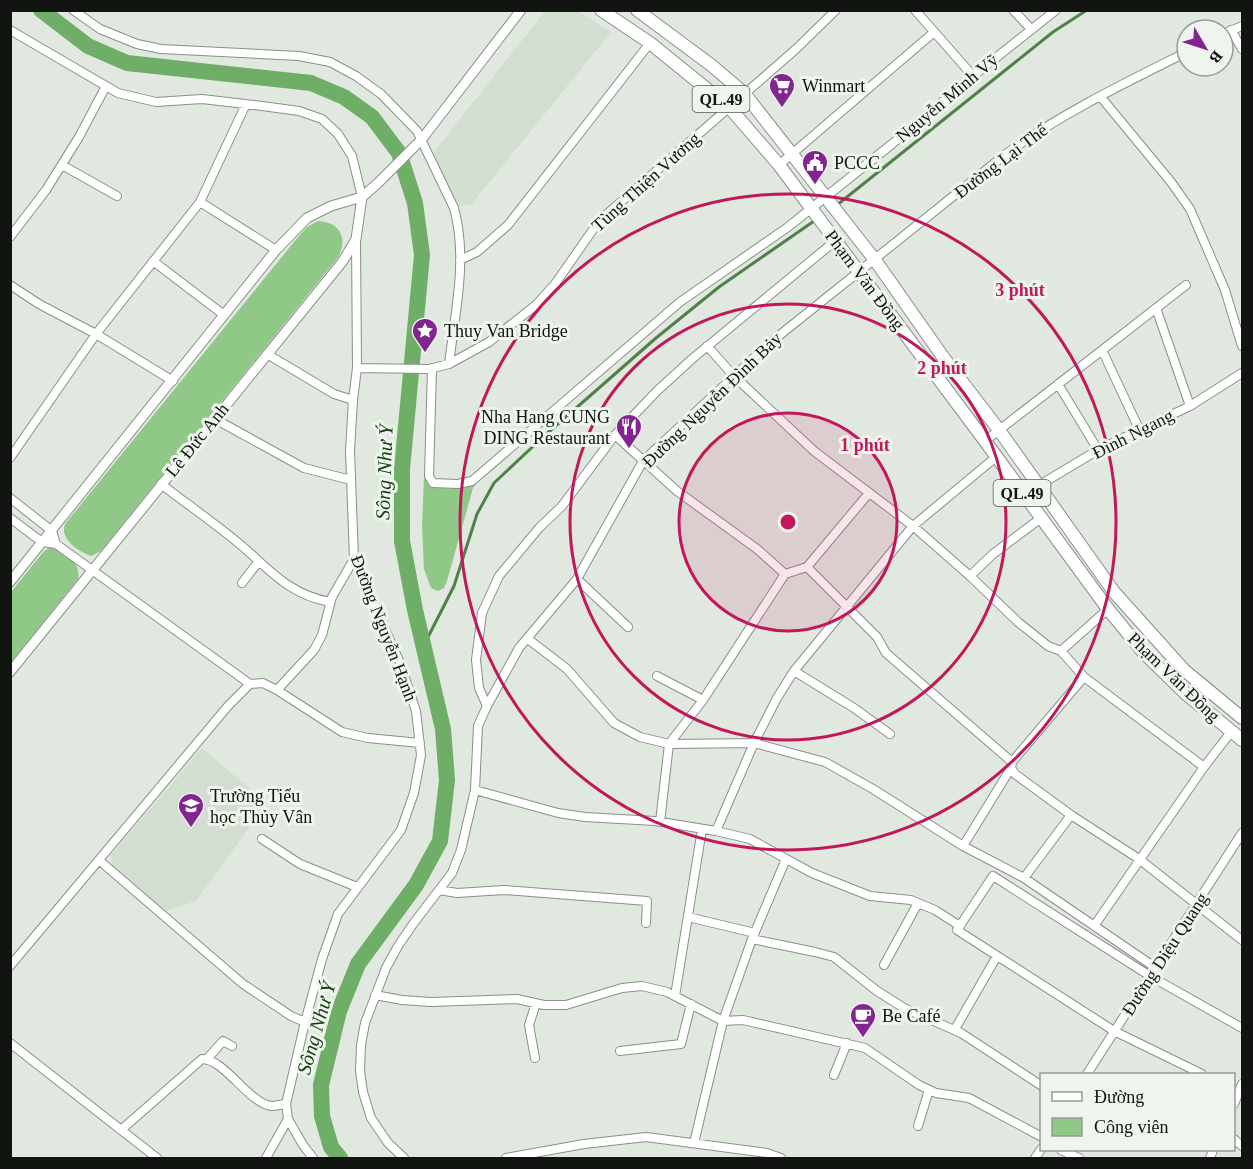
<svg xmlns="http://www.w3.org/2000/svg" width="1253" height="1169" viewBox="0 0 1253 1169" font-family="'Times New Roman',serif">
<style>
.built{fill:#d2dfd0}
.green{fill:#8fc887}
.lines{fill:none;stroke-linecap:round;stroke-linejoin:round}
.stream{stroke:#52804c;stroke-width:3}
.river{stroke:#6eae66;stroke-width:16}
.minor-casing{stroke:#899088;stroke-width:10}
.tertiary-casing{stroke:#899088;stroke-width:11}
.primary-casing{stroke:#899088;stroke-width:14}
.minor{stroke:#fff;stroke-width:8}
.tertiary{stroke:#fff;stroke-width:9}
.primary{stroke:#fff;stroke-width:12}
.ring{fill:none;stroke:#c2185b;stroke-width:3}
.labels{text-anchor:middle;stroke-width:6;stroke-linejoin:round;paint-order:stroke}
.shield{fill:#eef5ed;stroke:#545853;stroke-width:1.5}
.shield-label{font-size:16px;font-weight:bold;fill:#121411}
.poi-label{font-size:18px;fill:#121411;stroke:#eef5ed;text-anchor:start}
.street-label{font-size:18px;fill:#121411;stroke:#eef5ed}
.water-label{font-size:20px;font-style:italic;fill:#144010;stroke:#eef5ed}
.centre{fill:#c2185b;stroke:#eef5ed;stroke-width:3}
.ring-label{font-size:18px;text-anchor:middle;font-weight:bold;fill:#c2185b;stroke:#eef5ed;stroke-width:6;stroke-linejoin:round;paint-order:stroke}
</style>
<rect width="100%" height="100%" fill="#e0e8df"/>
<path class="built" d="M546,10L578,11L611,32L471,205L458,206L433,153Z
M202,748L267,803L196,901L166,911L112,866L111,855Z"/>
<path class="green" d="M318,221C339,222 348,237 339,256L101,551L91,556C79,552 59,539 65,524L298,237L307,227Z
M424,476C435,494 460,489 477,482L473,488L447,581L444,588L438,591L431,588L424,569L422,528Z
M49,548C63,548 82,563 78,579L11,662V592L44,551Z"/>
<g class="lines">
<path class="stream" d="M837,205L1053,32L1087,10
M424,645L454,586L477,514L494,483L543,437L656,338L719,287L817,219"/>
<path class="river" d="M41,10L88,46L127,63L311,83L344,97L372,117L399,153L415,203L422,255L402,469V541L415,610L443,729L447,780L440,841L416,885L358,964L339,1011L321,1085L322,1116L331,1147L340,1158"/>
<defs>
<path id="minor" d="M73,10L100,29L137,44L161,49L299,56L330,62L356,76L381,94L417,131L454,208C468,258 455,313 449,364
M915,10L973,76
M1013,10L1031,29
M10,30L118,93L156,102L202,99L262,106L299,111L322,119L338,134L352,156L362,197
M1231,30L1242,49
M1223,34L1242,26
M1100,96L1171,182L1190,209L1225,290L1242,346
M62,165L117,196
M779,165L933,33
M200,202L276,250
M10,237L46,190L79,137L106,86
M460,260L477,252L508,225L650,43
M153,261L224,315
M10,285L39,304L96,334L173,381
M1156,308L1190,406
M707,346L734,376L814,451L913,526L970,576L1018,622L1048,646L1061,651L1084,677L1204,767
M1102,350L1139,429
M267,354L334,394L353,400
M357,368L429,369L449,364L489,342L536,305L555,284L599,221L796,49L836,10
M432,368L429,476L433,483L458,484L472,481L680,302L788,227L892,144L973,76L1056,10
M1058,384L1098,450
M215,419L304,468L351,480
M615,435L677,491L757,549L785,574
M985,441L1186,285
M10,458L96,334L200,202L246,104
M161,484C188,505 216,524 242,546C272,572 289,594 330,602
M1023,495L1098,450L1190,406L1242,373
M10,498L52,531L56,544
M10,518L42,542L56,544L250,684
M807,567L877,637L886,653L1012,762L1011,768L1015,774L1071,815L1139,859L1242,940
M970,576L993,554L1041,518
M577,579L628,627
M242,583L259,561
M528,639L567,669L614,723L640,737L669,744L754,743L825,762L873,789L963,846L1024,878L1156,968
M1061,651L1108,609
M794,671L854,708L890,734
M657,676L703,700
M277,690L314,650L322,635L332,597L354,559
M487,706L479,688L476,660L482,613L499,576L539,528L562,506L615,435L657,391L692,359L835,241
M1012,762L1084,677
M475,790L558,813L585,817L655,821L716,831L750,839L812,873L870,896L911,900L935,910L960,926
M660,822L669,744L703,700L785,574L807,567L869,493
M716,831L754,743L777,698L794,671L913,526L996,457
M262,839L300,864L357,887
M963,846L1011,768
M100,861L243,984L291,1016L305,1022
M1024,878L1071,815
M439,890L457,893L504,890L647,901L646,923
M688,917L755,933
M1094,926L1204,767L1231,732
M752,939L815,952L834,957L877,991L904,1008L961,1033L1042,1086
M884,965L918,903
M10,966L228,706L250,684L263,683L277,690L342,732L368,738L420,743
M375,995L402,1000L431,1002L517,999L544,1005H566L622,988L642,986L667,992L723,1021L743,1020L865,1048L919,1085L936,1093L969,1098L1042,1137
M675,996L702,829
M955,1029L997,956
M10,1043L157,1158
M620,1051L681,1044L691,1004
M535,1058L529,1025L536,1003
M207,1059L223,1041L232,1046
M1087,1074L1242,833
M1202,1074L1114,1031L957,930L993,876L1150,976L1242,1028
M834,1075L847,1043
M1234,1104L1242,1084
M918,1126L929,1090
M121,1130L202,1059C225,1059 249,1104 272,1106C276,1106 282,1104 286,1104
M1234,1139L1242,1146
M694,1143L723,1021L752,939L786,859
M1061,1150L1079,1158
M266,1158L288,1119
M313,1158L303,1145L288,1119L286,1104L305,1022L322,959L338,914L401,830L414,793L421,755L416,711L400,663L354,559L350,451L353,400L357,368L356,239
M404,1158L388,1143L371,1118L363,1092L360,1071L361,1045L365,1023L386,968L398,946L413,924L452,873L461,850L475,790L478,726L487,706L519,648L577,579L643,461L771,342L1006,154C1062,113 1125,83 1187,52
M506,1158L584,1144L646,1137L767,1153L781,1158
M1035,1158L1042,1148
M1210,1158L1213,1150"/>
<path id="tertiary" d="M10,582L276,250L307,218L331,206L362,197L378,183L422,139L521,10
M10,672L343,261L356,239L362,197"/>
<path id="primary" d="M601,10L650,43L729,107L779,165L985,441L1108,609L1143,652L1185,693L1242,740
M637,10L711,65L744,93L875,260L943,357L999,430L1114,592L1184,670L1242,718"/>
</defs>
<use href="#minor" class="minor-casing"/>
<use href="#tertiary" class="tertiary-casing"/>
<use href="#primary" class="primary-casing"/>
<use href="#minor" class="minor"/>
<use href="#tertiary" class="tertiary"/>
<use href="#primary" class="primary"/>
</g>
<circle cx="788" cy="522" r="109" fill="#c2185b" fill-opacity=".12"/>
<g class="ring">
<circle cx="788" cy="522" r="109"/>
<circle cx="788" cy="522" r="218"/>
<circle cx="788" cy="522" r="328"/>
</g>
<defs>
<symbol id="supermarket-pin" viewBox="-11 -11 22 30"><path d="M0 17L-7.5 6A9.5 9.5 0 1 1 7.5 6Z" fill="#822591" stroke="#eef5ed"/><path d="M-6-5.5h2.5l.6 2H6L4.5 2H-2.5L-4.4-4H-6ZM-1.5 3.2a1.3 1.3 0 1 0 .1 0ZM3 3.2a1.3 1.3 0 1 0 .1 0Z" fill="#fff"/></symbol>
<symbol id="civic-pin" viewBox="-11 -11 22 30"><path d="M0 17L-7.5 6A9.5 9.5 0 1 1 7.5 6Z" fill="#822591" stroke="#eef5ed"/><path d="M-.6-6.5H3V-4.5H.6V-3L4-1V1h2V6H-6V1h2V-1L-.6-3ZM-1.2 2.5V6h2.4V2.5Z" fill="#fff"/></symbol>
<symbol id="sight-pin" viewBox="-11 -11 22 30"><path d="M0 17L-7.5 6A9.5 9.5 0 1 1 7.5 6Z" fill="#822591" stroke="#eef5ed"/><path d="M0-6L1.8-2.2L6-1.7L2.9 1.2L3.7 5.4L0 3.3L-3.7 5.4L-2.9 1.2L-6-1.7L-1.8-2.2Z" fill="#fff"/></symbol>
<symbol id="restaurant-pin" viewBox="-11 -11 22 30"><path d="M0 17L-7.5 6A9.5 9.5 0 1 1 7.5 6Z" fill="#822591" stroke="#eef5ed"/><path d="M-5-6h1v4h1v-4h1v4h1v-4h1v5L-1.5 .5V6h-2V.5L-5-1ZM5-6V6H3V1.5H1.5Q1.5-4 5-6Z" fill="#fff"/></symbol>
<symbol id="school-pin" viewBox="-11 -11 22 30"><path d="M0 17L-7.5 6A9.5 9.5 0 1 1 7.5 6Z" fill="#822591" stroke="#eef5ed"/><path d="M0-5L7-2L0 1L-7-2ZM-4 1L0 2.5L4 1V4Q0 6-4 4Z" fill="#fff"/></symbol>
<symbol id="cafe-pin" viewBox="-11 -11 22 30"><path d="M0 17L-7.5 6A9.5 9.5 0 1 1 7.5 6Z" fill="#822591" stroke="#eef5ed"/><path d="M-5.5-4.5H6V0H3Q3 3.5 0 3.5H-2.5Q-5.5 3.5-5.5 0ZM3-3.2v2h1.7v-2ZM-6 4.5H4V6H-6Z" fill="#fff"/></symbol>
</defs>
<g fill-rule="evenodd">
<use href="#supermarket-pin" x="767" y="71" width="30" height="40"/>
<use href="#civic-pin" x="800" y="148" width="30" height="40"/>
<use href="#sight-pin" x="410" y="316" width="30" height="40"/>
<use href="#restaurant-pin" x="614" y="412" width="30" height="40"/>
<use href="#school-pin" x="176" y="791" width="30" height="40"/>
<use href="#cafe-pin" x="848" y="1001" width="30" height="40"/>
</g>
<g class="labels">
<g class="shield">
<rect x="692.5" y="86" width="57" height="26" rx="4.5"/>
<rect x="993.5" y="480" width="57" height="26" rx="4.5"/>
</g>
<g class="shield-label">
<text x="721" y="105">QL.49</text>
<text x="1022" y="499">QL.49</text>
</g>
<g class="poi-label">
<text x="802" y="92">Winmart</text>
<text x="834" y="169">PCCC</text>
<text x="444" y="337">Thuy Van Bridge</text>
<text x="610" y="423" text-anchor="end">Nha Hang CUNG<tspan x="610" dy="21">DING Restaurant</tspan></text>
<text x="210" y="802">Trường Tiểu<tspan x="210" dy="21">học Thủy Vân</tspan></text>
<text x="882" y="1022">Be Café</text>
</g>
<g class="street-label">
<text transform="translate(947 98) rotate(-40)" y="6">Nguyễn Minh Vỹ</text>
<text transform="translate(1001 161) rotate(-37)" y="6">Đường Lại Thế</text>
<text transform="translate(646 182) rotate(-42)" y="6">Tùng Thiện Vương</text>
<text transform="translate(865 280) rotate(53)" y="6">Phạm Văn Đồng</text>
<text transform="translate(712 400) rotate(-44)" y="6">Đường Nguyễn Đình Bảy</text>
<text transform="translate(1133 434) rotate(-27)" y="6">Đình Ngang</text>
<text transform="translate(197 440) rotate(-51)" y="6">Lê Đức Anh</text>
<text transform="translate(384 628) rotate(69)" y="6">Đường Nguyễn Hạnh</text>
<text transform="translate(1174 677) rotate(44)" y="6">Phạm Văn Đồng</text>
<text transform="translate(1165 954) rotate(-57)" y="6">Đường Diệu Quang</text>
</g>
<g class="water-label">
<text transform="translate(384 472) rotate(-88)" y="7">Sông Như Ý</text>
<text transform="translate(316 1028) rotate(-74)" y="7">Sông Như Ý</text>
</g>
</g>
<circle cx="788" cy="522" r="9" class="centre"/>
<g class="ring-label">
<text x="1020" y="296">3 phút</text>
<text x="942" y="374">2 phút</text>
<text x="865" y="451">1 phút</text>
</g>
<rect width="1253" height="1169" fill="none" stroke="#121411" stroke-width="24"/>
<rect x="1040" y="1073" width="195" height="78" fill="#eef5ed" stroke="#969b95" stroke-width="1.5"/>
<rect x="1052" y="1092" width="30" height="9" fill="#ffffff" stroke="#969b95" stroke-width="1.5"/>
<text x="1094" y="1103" font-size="18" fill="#121411">Đường</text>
<rect x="1052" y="1118" width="30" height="18" fill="#8fc887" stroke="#969b95" stroke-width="1.5"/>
<text x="1094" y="1133" font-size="18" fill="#121411">Công viên</text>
<g transform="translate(1205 48) rotate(129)"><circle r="28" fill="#eef5ed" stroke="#969b95" stroke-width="1.5"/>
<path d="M0-4.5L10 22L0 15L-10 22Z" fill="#822591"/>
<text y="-9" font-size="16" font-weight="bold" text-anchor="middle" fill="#121411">B</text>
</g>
</svg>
